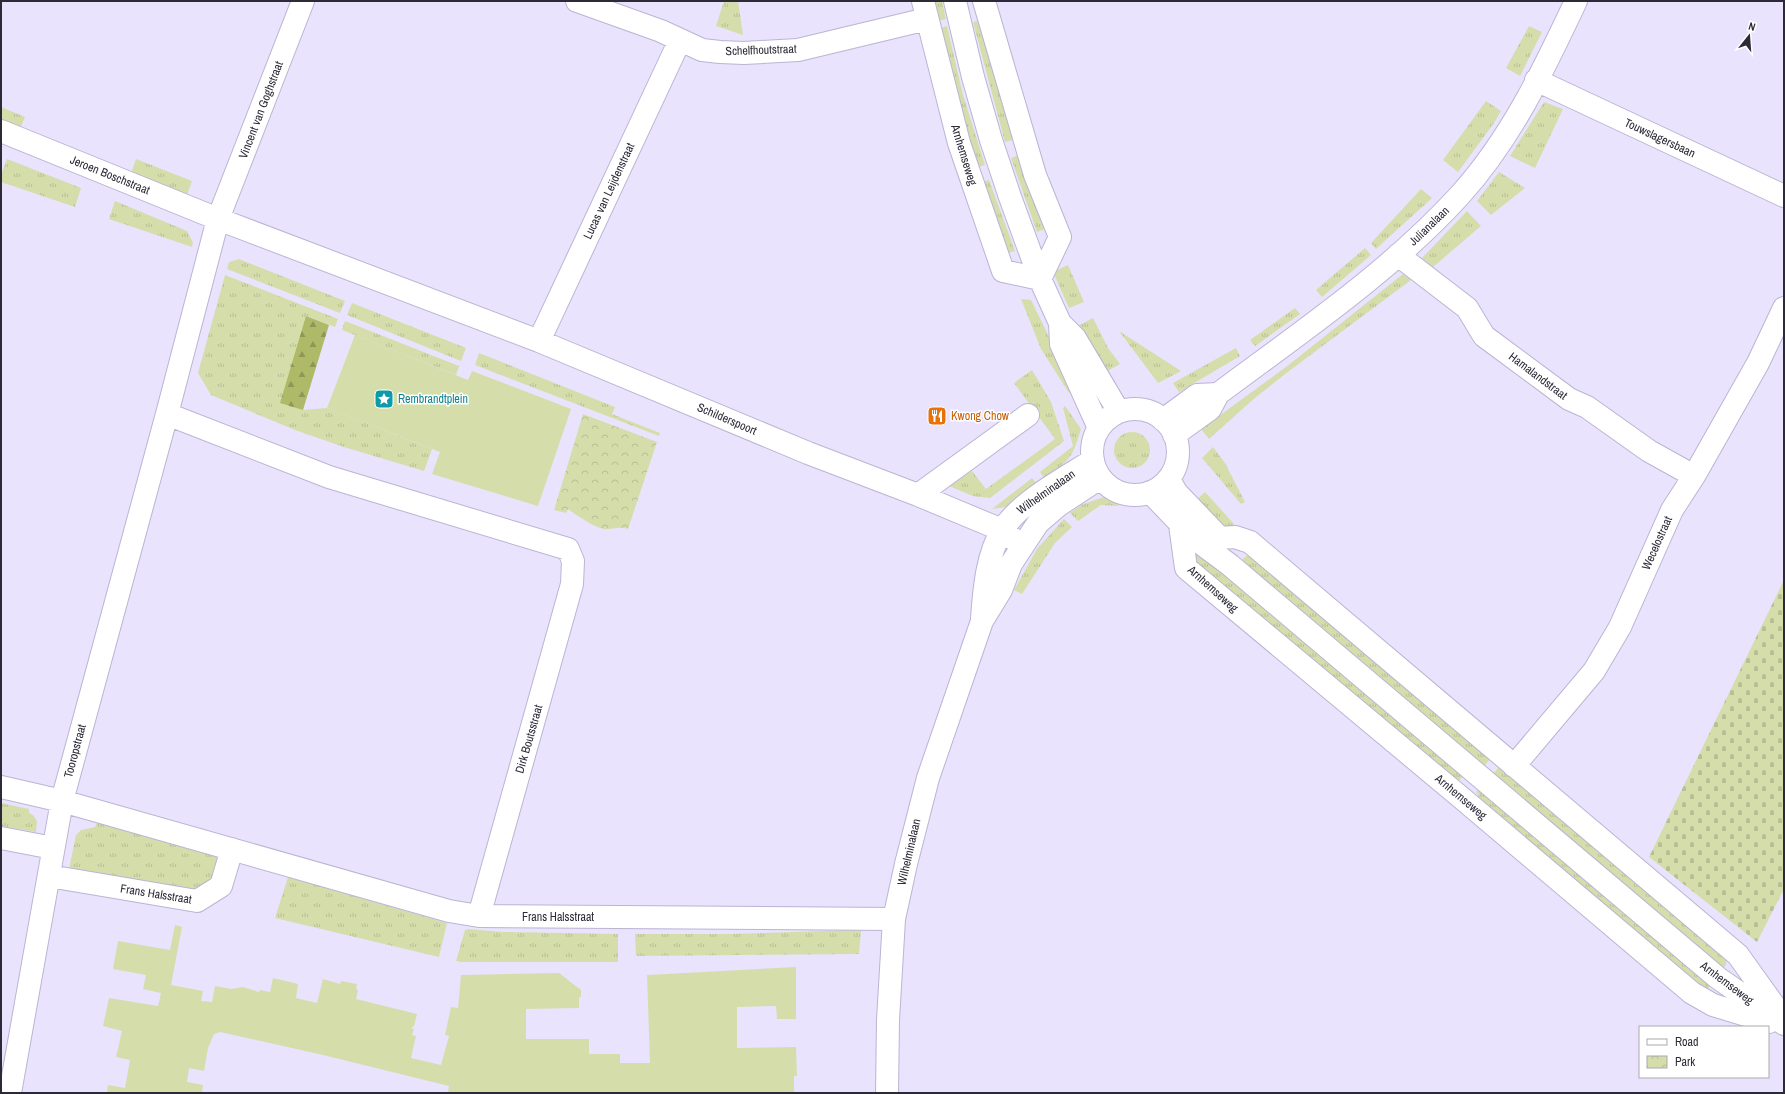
<svg xmlns="http://www.w3.org/2000/svg" width="1785" height="1094" viewBox="0 0 1785 1094" font-family="'Archivo Narrow',sans-serif">
<style>
.grass{fill:url(#grass-tufts)}
.forest{fill:url(#forest-firs)}
.cemetery{fill:url(#cemetery-stones)}
.park{fill:url(#park-crowns)}
.garden{fill:#d5deab}
.lines{fill:none;stroke-linecap:round;stroke-linejoin:round}
.minor-casing{stroke:#bbb4d3;stroke-width:24}
.minor{stroke:#fff;stroke-width:22}
.labels{text-anchor:middle;stroke-width:3;stroke-linejoin:round;paint-order:stroke}
.street-label{font-size:12px;fill:#2d2a37;stroke:#fff}
.culture-label{font-size:12px;fill:#0d838f;stroke:#fff;text-anchor:start}
.food-label{font-size:12px;fill:#c56008;stroke:#fff;text-anchor:start}
</style>
<defs>
<pattern id="grass-tufts" width="24" height="20" patternUnits="userSpaceOnUse"><rect width="24" height="20" fill="#d5deab"/><path d="M3 7l-1-3M5 7V3M7 7l1-3M15 17l-1-3M17 17v-4M19 17l1-3" fill="none" stroke="#b7bf94"/></pattern>
<pattern id="forest-firs" width="22" height="20" patternUnits="userSpaceOnUse"><rect width="22" height="20" fill="#aeba67"/><path d="M5 1l3.5 6h-7zM16 11l3.5 6h-7z" fill="#8e9756"/></pattern>
<pattern id="cemetery-stones" width="16" height="16" patternUnits="userSpaceOnUse"><rect width="16" height="16" fill="#d5deab"/><path d="M2 7V4a2 2 0 0 1 4 0v3zM10 15v-3a2 2 0 0 1 4 0v3z" fill="#b7bf94"/></pattern>
<pattern id="park-crowns" width="20" height="18" patternUnits="userSpaceOnUse"><rect width="20" height="18" fill="#d5deab"/><path d="M2 6a3 3 0 1 1 6 0M12 15a3 3 0 1 1 6 0" fill="none" stroke="#b7bf94"/></pattern>
</defs>
<rect width="100%" height="100%" fill="#e9e3fd"/>
<path class="grass" d="M724,1H738L743,35L716,26Z
M934,1H942L946,19L938,21Z
M982,20L1013,140L1005,142L973,22Z
M947,26L963,95L985,165L978,167L966,131L940,28Z
M1529,26L1542,32L1520,76L1506,68Z
M1486,101L1501,111L1494,123L1458,172L1443,160Z
M1544,102L1563,109L1535,168L1510,156Z
M1,107L25,117L20,129L1,121Z
M1019,155L1045,229L1037,232L1011,158Z
M7,159L81,188L75,207L1,182V175Z
M136,159L192,181L187,195L131,173Z
M1499,172L1525,188L1491,215L1477,201Z
M989,180L1015,251L1008,253L983,182Z
M1421,189L1432,198L1376,249L1371,243Z
M115,201L187,231L193,243L192,247L109,219Z
M1467,211L1481,226L1433,267L1422,258Z
M1365,248L1371,255L1322,297L1316,290Z
M239,259L345,301L340,313L227,269L229,262Z
M1068,265L1084,302L1069,308L1053,272Z
M1403,274L1411,280L1289,371L1256,397L1209,439L1201,429L1286,367Z
M225,275L338,319L335,327L306,316L303,410L327,408L432,449L424,471L344,447L295,430L211,395L198,373Z
M1021,299L1031,300L1075,390L1069,393L1041,349Z
M352,303L466,348L461,361L347,315Z
M1295,308L1300,314L1255,346L1250,340Z
M1093,318L1108,348L1120,364L1106,372L1078,326Z
M345,321L459,366L456,375L342,330Z
M1119,331L1181,371L1158,383Z
M1236,348L1240,356L1179,392L1173,383Z
M479,353L615,407L612,414L660,433L659,436L475,365Z
M1032,370L1051,402L1064,441L990,498L973,496L949,486L972,471L986,489L1055,439L1014,383Z
M1065,406L1081,429C1072,459 1070,460 1044,478L1040,472L1073,446L1063,408Z
M1114 450a18 18 0 1 1 36 0a18 18 0 1 1-36 0Z
M1213,447L1225,463L1245,502L1241,504L1202,458Z
M1032,478L1037,484L1006,507L992,509Z
M1205,492L1234,524L1233,527L1218,524L1194,502Z
M1104,497L1113,500L1119,506L1101,505L1078,521L1070,513L1081,505Z
M1064,519L1072,527L1055,543L1022,594L1014,590L1037,549Z
M1196,551L1200,552L1464,775L1455,785L1192,562Z
M1246,556H1250L1490,759L1482,769L1241,561Z
M1499,767L1726,959V965L1722,969L1491,776Z
M1480,788L1708,982L1709,987L1704,992L1475,801L1479,795L1476,792Z
M1,803L29,809V813L33,815L37,821L36,832L1,826Z
M96,819L219,855C214,873 214,885 193,890L69,869L76,835L81,830L95,827L97,823Z
M288,877L447,923L439,957L275,918Z
M468,929L503,932L618,934V962H461L456,961L465,930Z
M855,930L861,931L859,954L636,956L635,934H730Z"/>
<path class="forest" d="M306,316L329,325L303,410L280,403Z"/>
<path class="cemetery" d="M1784,580V889L1757,942L1649,857Z"/>
<path class="park" d="M583,414L657,442L628,529C617,526 612,530 604,529C594,527 576,515 568,509L566,513L554,510Z"/>
<path class="garden" d="M355,335L468,380L472,371L571,409L538,506L432,474L440,452L327,408Z
M175,925L182,927L171,985L203,991L201,1001L212,1002L215,986L231,989L243,987L259,992L260,990L270,992L273,978L298,984L296,998L317,1003L323,979L340,984L341,981L357,984L356,989L358,990L356,999L417,1014L414,1026L411,1028L414,1029L412,1035L416,1036L411,1058L441,1065L449,1036L445,1035L451,1007L458,1008L461,975L559,973L581,990V997H579V1008L526,1009V1039H589V1054H620V1063H650L647,975L796,967V1019H777L776,1006L737,1007V1048L796,1047L797,1076H794V1093H448L449,1086L323,1055L220,1032L214,1034L208,1048L204,1071L189,1068L187,1082L203,1085L202,1093H107L108,1085L125,1088L130,1060L116,1057L122,1031L103,1026L109,998L158,1006L161,993L143,989L146,975L113,969L118,941L170,950Z"/>
<g class="lines">
<defs>
<path id="minor" d="M303,1L218,219L167,414L329,477L568,549L573,561L572,584L479,916
M577,1L661,31L702,50L720,52L744,53L798,50L927,19
M923,1L959,143L1003,271L1040,279
M955,1L973,77L991,140L1010,197L1040,279L1060,323L1061,344L1099,428
M984,1L1035,175L1060,237L1040,279
M1536,80L1784,196
M1,131L218,219L539,341L808,453L918,495L1002,530L1022,546
M1398,255L1467,308L1484,336L1569,399L1587,407L1649,451L1694,476
M1060,323L1075,338L1119,412
M539,341L680,40
M1092 452a43 43 0 1 1 86 0a43 43 0 1 1-86 0Z
M1163,420L1197,395L1218,394
M1174,435L1210,409L1218,394C1301,332 1390,272 1460,195C1511,139 1544,69 1576,1
M1169,479L1176,492L1220,538
M1150,492L1195,539L1230,565L1718,978L1784,1024
M918,495L1028,415
M1180,525L1186,568L1464,800L1692,993L1713,1005L1769,1022
M1214,551L1213,546L1220,538L1235,537L1250,542L1738,955L1781,1015
M982,618C984,590 987,553 1003,529C1021,501 1065,478 1093,460
M1514,766L1594,671L1620,627L1672,510L1694,476L1758,363L1784,308
M1,787L62,801L449,911L479,916L894,919
M1,838L53,848
M49,876L197,901L221,886L232,849
M10,1093L62,801L167,414
M887,1093L888,1020L894,919L906,864L928,778L982,621L1001,590L1011,564L1038,523L1059,505L1100,478"/>
</defs>
<use href="#minor" class="minor-casing"/>
<use href="#minor" class="minor"/>
</g>
<defs>
<symbol id="sight-square" viewBox="-11 -11 22 22"><rect x="-9" y="-9" width="18" height="18" rx="4" fill="#0f9aa8" stroke="#fff"/><path d="M0-6L1.8-2.2L6-1.7L2.9 1.2L3.7 5.4L0 3.3L-3.7 5.4L-2.9 1.2L-6-1.7L-1.8-2.2Z" fill="#fff"/></symbol>
<symbol id="restaurant-square" viewBox="-11 -11 22 22"><rect x="-9" y="-9" width="18" height="18" rx="4" fill="#e8710a" stroke="#fff"/><path d="M-5-6h1v4h1v-4h1v4h1v-4h1v5L-1.5 .5V6h-2V.5L-5-1ZM5-6V6H3V1.5H1.5Q1.5-4 5-6Z" fill="#fff"/></symbol>
</defs>
<g fill-rule="evenodd">
<use href="#sight-square" x="373" y="388" width="22" height="22"/>
<use href="#restaurant-square" x="926" y="405" width="22" height="22"/>
</g>
<g class="labels">
<g class="street-label">
<text transform="translate(761 50) rotate(-2)" y="4">Schelfhoutstraat</text>
<text transform="translate(261 110) rotate(-69)" y="4">Vincent van Goghstraat</text>
<text transform="translate(1660 138) rotate(25)" y="4">Touwslagersbaan</text>
<text transform="translate(964 155) rotate(73)" y="4">Arnhemseweg</text>
<text transform="translate(110 175) rotate(22)" y="4">Jeroen Boschstraat</text>
<text transform="translate(609 191) rotate(-65)" y="4">Lucas van Leijdenstraat</text>
<text transform="translate(1429 226) rotate(-44)" y="4">Julianalaan</text>
<text transform="translate(1538 376) rotate(37)" y="4">Hamalandstraat</text>
<text transform="translate(727 419) rotate(23)" y="4">Schilderspoort</text>
<text transform="translate(1046 492) rotate(-35)" y="4">Wilhelminalaan</text>
<text transform="translate(1657 543) rotate(-66)" y="4">Wecelostraat</text>
<text transform="translate(1213 589) rotate(42)" y="4">Arnhemseweg</text>
<text transform="translate(529 739) rotate(-74)" y="4">Dirk Boutsstraat</text>
<text transform="translate(75 751) rotate(-75)" y="4">Tooropstraat</text>
<text transform="translate(1461 797) rotate(40)" y="4">Arnhemseweg</text>
<text transform="translate(909 852) rotate(-77)" y="4">Wilhelminalaan</text>
<text transform="translate(156 894) rotate(9)" y="4">Frans Halsstraat</text>
<text x="558" y="921">Frans Halsstraat</text>
<text transform="translate(1727 983) rotate(37)" y="4">Arnhemseweg</text>
</g>
<g class="culture-label">
<text x="398" y="403">Rembrandtplein</text>
</g>
<g class="food-label">
<text x="951" y="420">Kwong Chow</text>
</g>
</g>
<rect width="1785" height="1094" fill="none" stroke="#2d2a37" stroke-width="4"/>
<rect x="1639" y="1026" width="130" height="52" fill="#ffffff" stroke="#abaaaf"/>
<rect x="1647" y="1039" width="20" height="6" fill="#ffffff" stroke="#abaaaf"/>
<text x="1675" y="1046" font-size="12" fill="#2d2a37">Road</text>
<rect x="1647" y="1056" width="20" height="12" fill="url(#park-crowns)" stroke="#abaaaf"/>
<text x="1675" y="1066" font-size="12" fill="#2d2a37">Park</text>
<g transform="translate(1749 36) rotate(17)" stroke="#ffffff" stroke-width="3" paint-order="stroke">
<path d="M0-3L7 15L0 10L-7 15Z" fill="#2d2a37"/>
<text y="-6" font-size="11" font-weight="bold" text-anchor="middle" fill="#2d2a37">N</text>
</g>
</svg>
